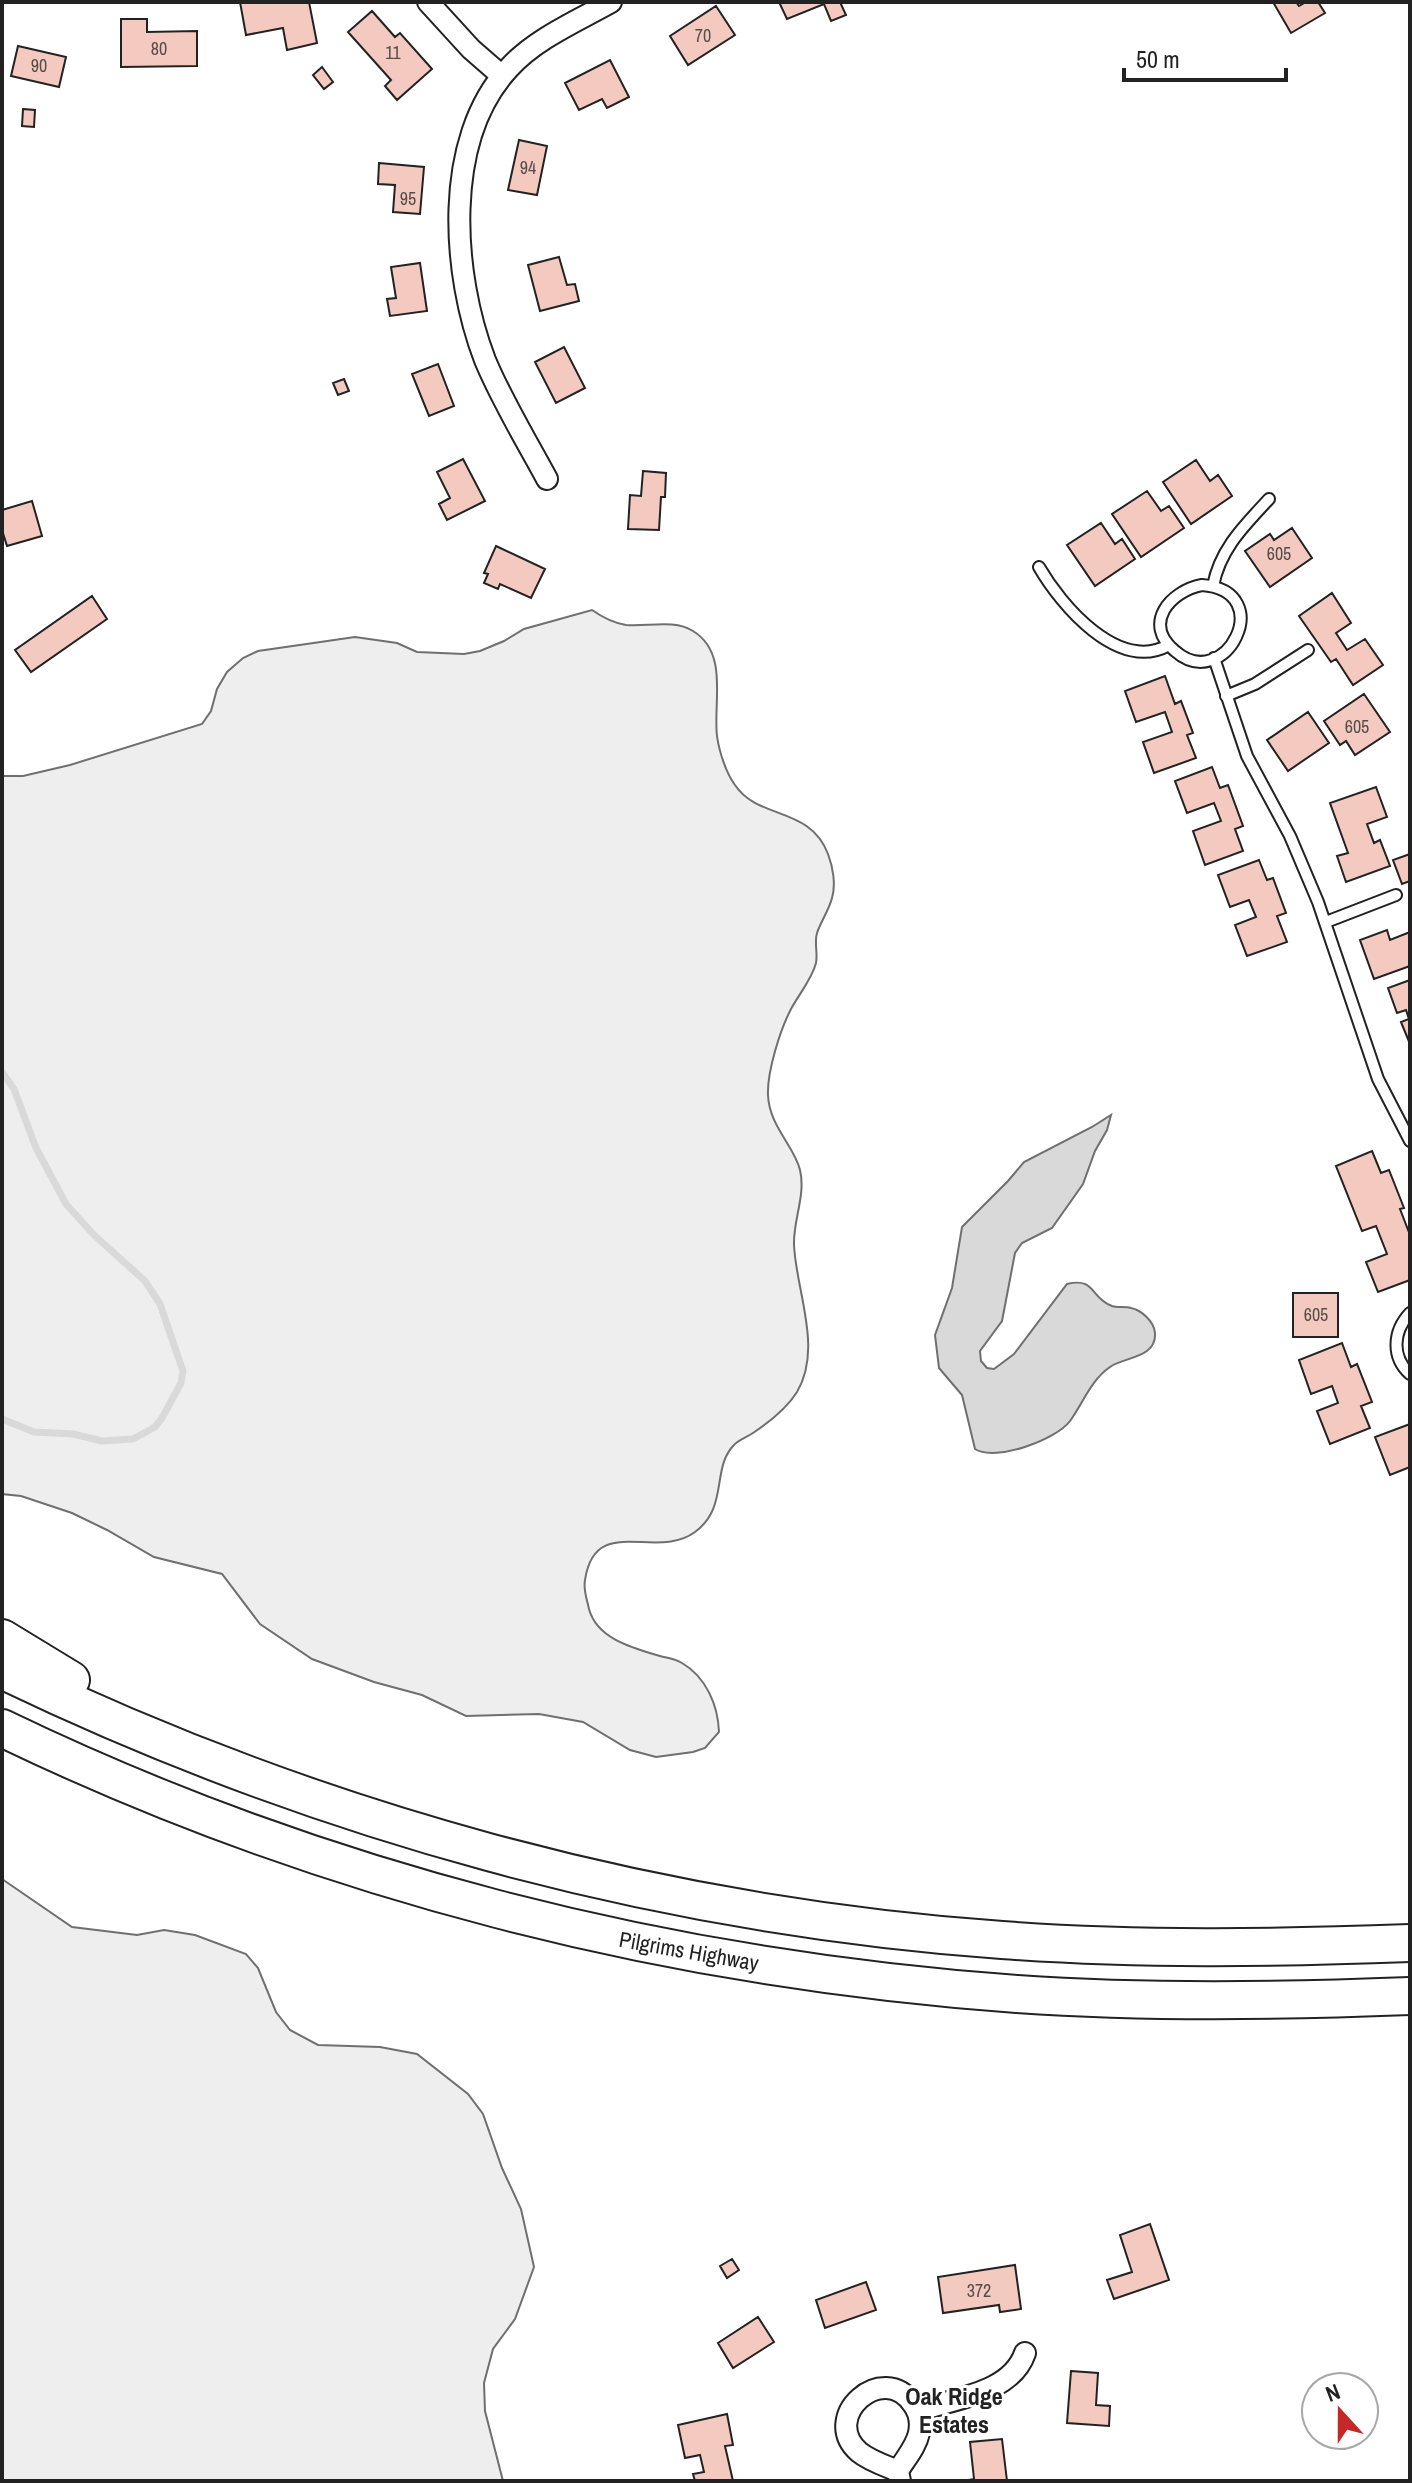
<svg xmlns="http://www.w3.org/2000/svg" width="1412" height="2483" viewBox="0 0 1412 2483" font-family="'Archivo Narrow',sans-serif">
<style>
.green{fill:#eee;stroke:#6f6f6f;stroke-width:2}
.water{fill:#d9d9d9;stroke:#6f6f6f;stroke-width:2}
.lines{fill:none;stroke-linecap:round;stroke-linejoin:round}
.stream{stroke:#d9d9d9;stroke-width:7}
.building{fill:#f3c9c0;stroke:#222;stroke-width:2}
.lane-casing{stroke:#222;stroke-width:14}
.street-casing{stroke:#222;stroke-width:24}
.highway-casing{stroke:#222;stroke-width:40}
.lane{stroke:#fff;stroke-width:10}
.street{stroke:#fff;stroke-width:20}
.highway{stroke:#fff;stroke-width:36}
.labels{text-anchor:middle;stroke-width:6;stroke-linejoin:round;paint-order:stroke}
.number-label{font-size:18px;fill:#564c4a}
.street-label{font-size:22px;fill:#222;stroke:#fff}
.neighbourhood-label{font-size:24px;font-weight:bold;fill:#222;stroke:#fff}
</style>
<rect width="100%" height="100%" fill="#fff"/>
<path class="green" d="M592,610C602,617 613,623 626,625C647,627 674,619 693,631C729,653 713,702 717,736C719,751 726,773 735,785C758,820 810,806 828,854C833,867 836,885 832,898C829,910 821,921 817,933C814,942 818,953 816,963C812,979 799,994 791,1009C780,1030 767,1072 768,1095C769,1126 795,1147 800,1170C806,1195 793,1220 794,1245C796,1291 823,1348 797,1392C787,1408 768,1423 753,1433C747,1437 738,1440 734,1445C711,1468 729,1507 695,1532C656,1561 595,1513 585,1580C583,1590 587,1599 589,1609C597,1639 633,1648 660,1656C667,1658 676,1659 682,1663C706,1677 718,1705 719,1732L705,1748L693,1752L656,1757L630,1750L583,1722L539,1714L466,1716L422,1695L374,1682L312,1659L260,1624L222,1574L154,1557L107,1530L72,1513L21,1496L2,1494V776H23L70,765L202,724L211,711L217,689L227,672L243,658L258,651L355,637L397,643L417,652L464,654L480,651L504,641L524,629Z
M2,1879L72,1927L137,1935L164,1930L195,1935L246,1954L258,1968L276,2012L290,2030L318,2045L380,2047L417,2054L468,2094L483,2114L502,2168L521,2209L534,2267L515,2319L493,2349L484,2383L485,2411L503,2481H2Z"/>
<path class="water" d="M1111,1115L1107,1130L1095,1151L1083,1184L1052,1228L1022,1243L1015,1253L1002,1321L980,1351L981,1361L987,1368L994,1369L1014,1354L1067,1284C1096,1277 1090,1298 1112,1306C1118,1308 1125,1306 1131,1308C1141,1310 1154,1321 1155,1333C1157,1358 1124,1357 1110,1367C1091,1380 1083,1403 1070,1421C1056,1440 995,1462 975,1449L962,1395L939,1368L935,1335L952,1288L962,1227L1008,1181L1024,1162L1092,1127Z"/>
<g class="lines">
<path class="stream" d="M2,1072L14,1089L36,1148L66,1204L94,1235L145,1281L160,1304L183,1371L181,1383L162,1418L155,1427L133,1439L102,1441L73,1434L34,1432L2,1419"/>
</g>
<path class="building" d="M240,2H309L317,43L287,50L283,28L246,35Z
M779,2H840L846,15L831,21L824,4L787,19Z
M1273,2H1296L1299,6L1306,2H1318L1325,13L1291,33Z
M716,6L735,35L688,65L670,36Z
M372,11L395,37L400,33L432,69L397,100L385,86L391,80L348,32Z
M121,19H147V32L197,31V66L121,67Z
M18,46L66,57L59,87L11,76Z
M610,60L629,97L607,108L602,99L579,110L565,83Z
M322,67L333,82L324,89L313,75Z
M23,109L35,110L34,127L22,126Z
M519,140L547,146L537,195L508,190Z
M379,163L424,167L420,214L393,212L395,185L378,184Z
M559,257L567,285L575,284L579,301L540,311L528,265Z
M420,263L427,311L390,316L387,299L396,298L391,267Z
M564,347L585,388L556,403L535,362Z
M438,364L454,406L429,416L412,374Z
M344,379L349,391L338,395L333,383Z
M463,459L485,501L447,520L439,504L450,498L437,472Z
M1196,460L1210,481L1218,475L1232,496L1191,524L1163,482Z
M643,471L666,473L665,497H661L659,530L628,529L630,495L641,496Z
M1147,491L1161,511L1169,506L1184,528L1141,557L1112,514Z
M32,501L42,536L7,546L2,530V510Z
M1101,523L1115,544L1122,539L1135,559L1095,586L1067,545Z
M1292,528L1312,558L1270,587L1245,551L1270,534L1274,540Z
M496,546L545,569L531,598L500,584L498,589L484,583L488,574L484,573Z
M1332,593L1351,623L1336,633L1347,650L1365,639L1383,665L1353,685L1336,659L1331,662L1299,616Z
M92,596L107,619L31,672L15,650Z
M1165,676L1175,704L1181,701L1193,733L1187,735L1196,758L1154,773L1143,742L1172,732L1165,712L1136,722L1125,691Z
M1364,694L1390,732L1355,755L1346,741L1340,745L1324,721Z
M1308,712L1329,743L1288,771L1267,740Z
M1212,767L1220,788L1228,785L1243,826L1235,829L1243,851L1205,865L1193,831L1221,821L1214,803L1187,813L1175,781Z
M1376,787L1387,817L1367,824L1374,843L1380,840L1390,866L1346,882L1337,856L1348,853L1330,803Z
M1410,854V881L1402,884L1393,860Z
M1259,860L1267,880L1273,878L1286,913L1277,916L1287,942L1247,956L1235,925L1256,917L1249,900L1230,907L1218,875Z
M1387,930L1390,940L1410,932V966L1374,979L1360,940Z
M1410,980V1044L1401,1022L1409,1019L1406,1010L1397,1013L1388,988Z
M1372,1151L1381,1173L1389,1170L1404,1208L1400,1209L1410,1235V1280L1378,1292L1366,1262L1387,1254L1376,1226L1362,1231L1336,1166Z
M1293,1293H1338V1337H1293Z
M1342,1343L1351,1367L1357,1364L1372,1402L1361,1406L1370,1428L1330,1444L1317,1411L1338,1403L1332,1386L1311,1394L1299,1360Z
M1410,1424V1467L1390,1475L1375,1437Z
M1150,2224L1169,2280L1114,2299L1107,2280L1132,2272L1120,2235Z
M732,2259L739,2270L727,2278L720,2266Z
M1015,2265L1021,2309L1000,2312L999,2305L943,2313L938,2277Z
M866,2282L876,2310L825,2328L816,2300Z
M758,2317L774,2342L733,2368L718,2343Z
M1071,2371L1098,2373L1096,2405L1110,2406L1109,2426L1067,2423Z
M727,2414L733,2445L725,2446L733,2481H695L693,2474L704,2472L700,2455L685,2458L678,2425Z
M1002,2439L1007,2481H963L974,2479L970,2442Z"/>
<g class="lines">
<defs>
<path id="lane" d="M1039,567C1061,605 1118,673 1169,645
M1202,585C1279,591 1225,695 1175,651C1142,624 1170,591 1202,585Z
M1213,586C1220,549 1244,526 1269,499
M1214,658L1247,756L1290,836L1318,902L1378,1079L1410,1141
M1226,696L1255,684L1308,650
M1326,922L1396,895
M1410,1313C1393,1331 1391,1357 1410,1374"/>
<path id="street" d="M428,2L471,49L502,76
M547,479C526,440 502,401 485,360C452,274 442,140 509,68C535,39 577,21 611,2
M918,2411C954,2398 1011,2394 1025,2353
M898,2471C886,2466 870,2461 859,2452C819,2417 883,2360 913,2404C919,2412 921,2423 919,2433C916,2447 905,2459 898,2471L900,2481"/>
<path id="highway" d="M2,1638L71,1680
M2,1670C315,1821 655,1915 1002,1940C1138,1950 1274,1948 1410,1943
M2,1728C319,1881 667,1969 1017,1994C1148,2003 1279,2001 1410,1996"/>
</defs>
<use href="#lane" class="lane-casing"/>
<use href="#street" class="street-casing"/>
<use href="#highway" class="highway-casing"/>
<use href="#lane" class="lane"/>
<use href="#street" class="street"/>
<use href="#highway" class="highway"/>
</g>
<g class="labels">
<g class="number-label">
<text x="703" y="42">70</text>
<text x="159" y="55">80</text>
<text x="393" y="59">11</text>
<text x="39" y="72">90</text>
<text x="528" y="174">94</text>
<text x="408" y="205">95</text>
<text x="1279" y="560">605</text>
<text x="1357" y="733">605</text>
<text x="1316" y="1321">605</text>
<text x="979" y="2297">372</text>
</g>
<g class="street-label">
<text transform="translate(689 1951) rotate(10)" y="8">Pilgrims Highway</text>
</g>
<g class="neighbourhood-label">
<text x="954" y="2405">Oak Ridge<tspan x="954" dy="28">Estates</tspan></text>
</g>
</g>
<rect width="1412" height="2483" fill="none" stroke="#222222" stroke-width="8"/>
<g transform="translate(1340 2411) rotate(339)"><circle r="38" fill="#ffffff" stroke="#a7a7a7" stroke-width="2"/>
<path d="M0-6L14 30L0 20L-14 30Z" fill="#c62828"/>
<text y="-12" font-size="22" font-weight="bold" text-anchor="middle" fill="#222222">N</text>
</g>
<path d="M1124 68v12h162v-12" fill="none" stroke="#222222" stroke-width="4"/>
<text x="1136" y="68" font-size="24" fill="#222222" stroke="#ffffff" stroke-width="6" paint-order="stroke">50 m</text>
</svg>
